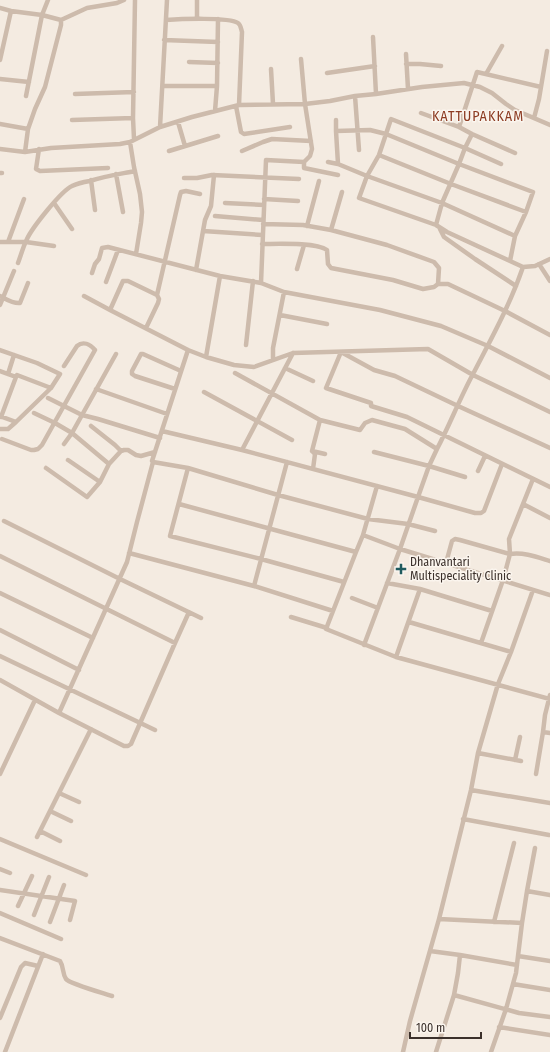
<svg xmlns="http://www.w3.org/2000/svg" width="550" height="1052" viewBox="0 0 550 1052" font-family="'Fira Sans Condensed',sans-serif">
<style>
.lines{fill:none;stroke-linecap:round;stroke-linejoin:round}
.minor{stroke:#cdbbac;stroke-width:4.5}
.poi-dot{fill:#1f5a5e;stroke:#fbf5ee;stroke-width:1.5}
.labels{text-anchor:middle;stroke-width:3;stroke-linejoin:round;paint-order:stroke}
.poi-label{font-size:12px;fill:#3b302b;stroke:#fbf5ee;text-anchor:start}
.quarter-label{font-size:14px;letter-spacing:1px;fill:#8c3b22;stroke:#fbf5ee}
</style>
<rect width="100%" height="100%" fill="#f4ebe1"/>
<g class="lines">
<path class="minor" d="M0,8L11,11L42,15L26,96
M197,19V0
M61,20L87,8L117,3L124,0
M166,20C180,19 229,17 238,23C241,25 241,29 242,32L239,105
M373,37L376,94
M164,40L218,42
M406,54L408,89
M301,59L305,104L312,149L310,156L304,162
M0,60L11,11
M189,62L218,63
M406,64H420L441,66
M271,69L273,104
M327,73L375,66
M486,74L502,46
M0,79L29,82
M163,86H217
M75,94L134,92
M355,96L359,150
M236,106L241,132L244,134L290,127
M215,111L217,86L218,19
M421,113L459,127L472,134L515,153
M534,118L539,99L547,51
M72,120L133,118
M336,120V131L338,164
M178,122L185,146
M0,124L28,129
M160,127L167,0
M459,127L477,72L541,87
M336,131L370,130L386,134L459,164L533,192L526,212L515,236
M134,139L133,118L135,0
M130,142L134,167L140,194L142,212L141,223L136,254
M0,149L25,152L51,148L120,144L130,142L160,127L192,117L239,105L305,104L330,101L355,96L376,94L422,87L464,83L480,87L492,93L506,104L515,110L550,125
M39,149L36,169L40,171L108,168
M169,151L218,136
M242,151L263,142L272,139L311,141
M25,152L28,129L35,109L45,87L61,25V20L42,15L48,0
M379,155L451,184L526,212
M328,162L338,164L367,176L442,203L515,236L510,261L523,267
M501,164L465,148L391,119L379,155L367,176L359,198L436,225L447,232L510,261
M0,173H2
M116,174L123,212
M184,178H197L212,175L299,179
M91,180L95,210
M264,199L298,201
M54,203L72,229
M225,203L264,205
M215,216L263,220
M263,224L303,225L331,230L387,245L434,262L439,268L438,284
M436,225L442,203L459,164L465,148L472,134
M307,226L319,181
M440,229L444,237L475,259L516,286
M331,230L342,192
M203,231L262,235
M0,242H26L54,246
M8,242L24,199
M262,244C277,244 316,242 327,250L328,264L331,268L393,280L423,289L434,287L438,284H448L505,311L550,335
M18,263C21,255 23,247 27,239C32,228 61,191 72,186C78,183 84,182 90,181C105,176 120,174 135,171
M539,264L550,281
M297,269L304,245
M196,270L205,220L211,206L214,175
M92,273L95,264L99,259L102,248L108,247L220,276L261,283L284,292L380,310L441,326L488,346L550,378
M106,282L118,250
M261,283L266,160L304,162V168L338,175
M157,295L180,195L181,192L186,191L200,194
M0,296C6,299 13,304 20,303L28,283
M84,296L110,310L188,350L206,357L234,365L254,367L293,353L428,349L473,375L550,412
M0,305L14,271
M110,310L123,281H128L157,295L159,299L158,303L146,328
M280,315L327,324
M246,345L253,281
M0,350L37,363L60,374L51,388L16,422L0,416
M341,352L326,388L371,403V406L407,417L550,487
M341,352L374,370L395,376L458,406L550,448
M206,357L220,276
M273,360V348L284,292
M285,368L313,381
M0,371L16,377L17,375L51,388
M235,373L320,420L360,430L365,423L372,420L405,429L437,449C450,424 460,398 473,374C491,339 510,305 523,267L535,266L550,259
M8,374L14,355
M96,389L167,414
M175,389L135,376L132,374V371L141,354H143L181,371
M204,392L292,440
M48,398L82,415L98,419L160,438
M34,413L55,423L72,433L109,464
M1,417L16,377
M91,426L115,445L121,451
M0,429H8L16,422
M162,431L242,450L418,497L429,466L374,452
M2,439L31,450H34L38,449L42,445L95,350C90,344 83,341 77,346L64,366
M64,444L72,433L116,354
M437,449L429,466L465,477
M242,450L293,353
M312,451L325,454
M68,460L100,482
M153,462L188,468L278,495L368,519L408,524L435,531
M287,462L254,586L333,611
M46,468L87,497L100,482L109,464L121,451L124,450H128L136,455L141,456L155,452
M188,468L170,536L261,559L344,582
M313,469L315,454L312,451L320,420
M478,471L485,456
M533,479L509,539L510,554C524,552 537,557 550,561
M377,486L363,535L356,552L326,629L396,657L550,699
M179,504L356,552
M523,504L550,518
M4,521L120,579L201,618
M363,535L400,549L550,595
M129,553L254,586
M0,556L175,643
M446,563L452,541L455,539L460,540L510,554L503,580L481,643
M387,583L420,589L492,611
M533,590L511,652L498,684L478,753L471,790L439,919L522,923L518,956L550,961
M0,593L93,638
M352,598L378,608
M291,617L327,628
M409,622L511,652
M0,630L79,670
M364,645L400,549L418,497L475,513H481L484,511L502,464
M0,656L155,730
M396,657L420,589
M0,680L59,713L127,562L137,522L153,462L152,461L188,350
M550,695L545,715L543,732L550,733
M59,713L124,746H128L131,744L175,643L189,612
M478,753L521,761
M515,760L520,737
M0,774L35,700
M536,774L543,732
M471,790L550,803
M59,793L79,802
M50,811L71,821
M463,819L549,835
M40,831L60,841
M37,837L91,729
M0,839L86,875
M0,869L10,873
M0,890L75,901L70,920
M527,891L550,895
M18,906L32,876
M0,913L61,939
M34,915L49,877
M50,922L64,885
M494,922L514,843
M522,923L527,891L535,848
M0,938L60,961C64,967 62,973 66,979C70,984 103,993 112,996
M430,951L460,955L517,965
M513,984L550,990
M454,995L519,1013L550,1017
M0,1018L21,967L25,963L38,966
M499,1027L550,1035
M5,1052L43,954
M403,1052L410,1021L439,919
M436,1052L454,995L458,973L460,955
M491,1052L506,1009L516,973L518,956"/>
</g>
<path class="poi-dot" d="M399 563h4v4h4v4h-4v4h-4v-4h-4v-4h4z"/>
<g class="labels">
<g class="poi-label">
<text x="410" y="566">Dhanvantari<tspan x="410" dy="14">Multispeciality Clinic</tspan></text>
</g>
<g class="quarter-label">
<text x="478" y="121">KATTUPAKKAM</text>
</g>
</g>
<path d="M410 1032v6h71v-6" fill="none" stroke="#3b302b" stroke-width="2"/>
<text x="416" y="1032" font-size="12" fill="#3b302b" stroke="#fbf5ee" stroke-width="3" paint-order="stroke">100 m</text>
</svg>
